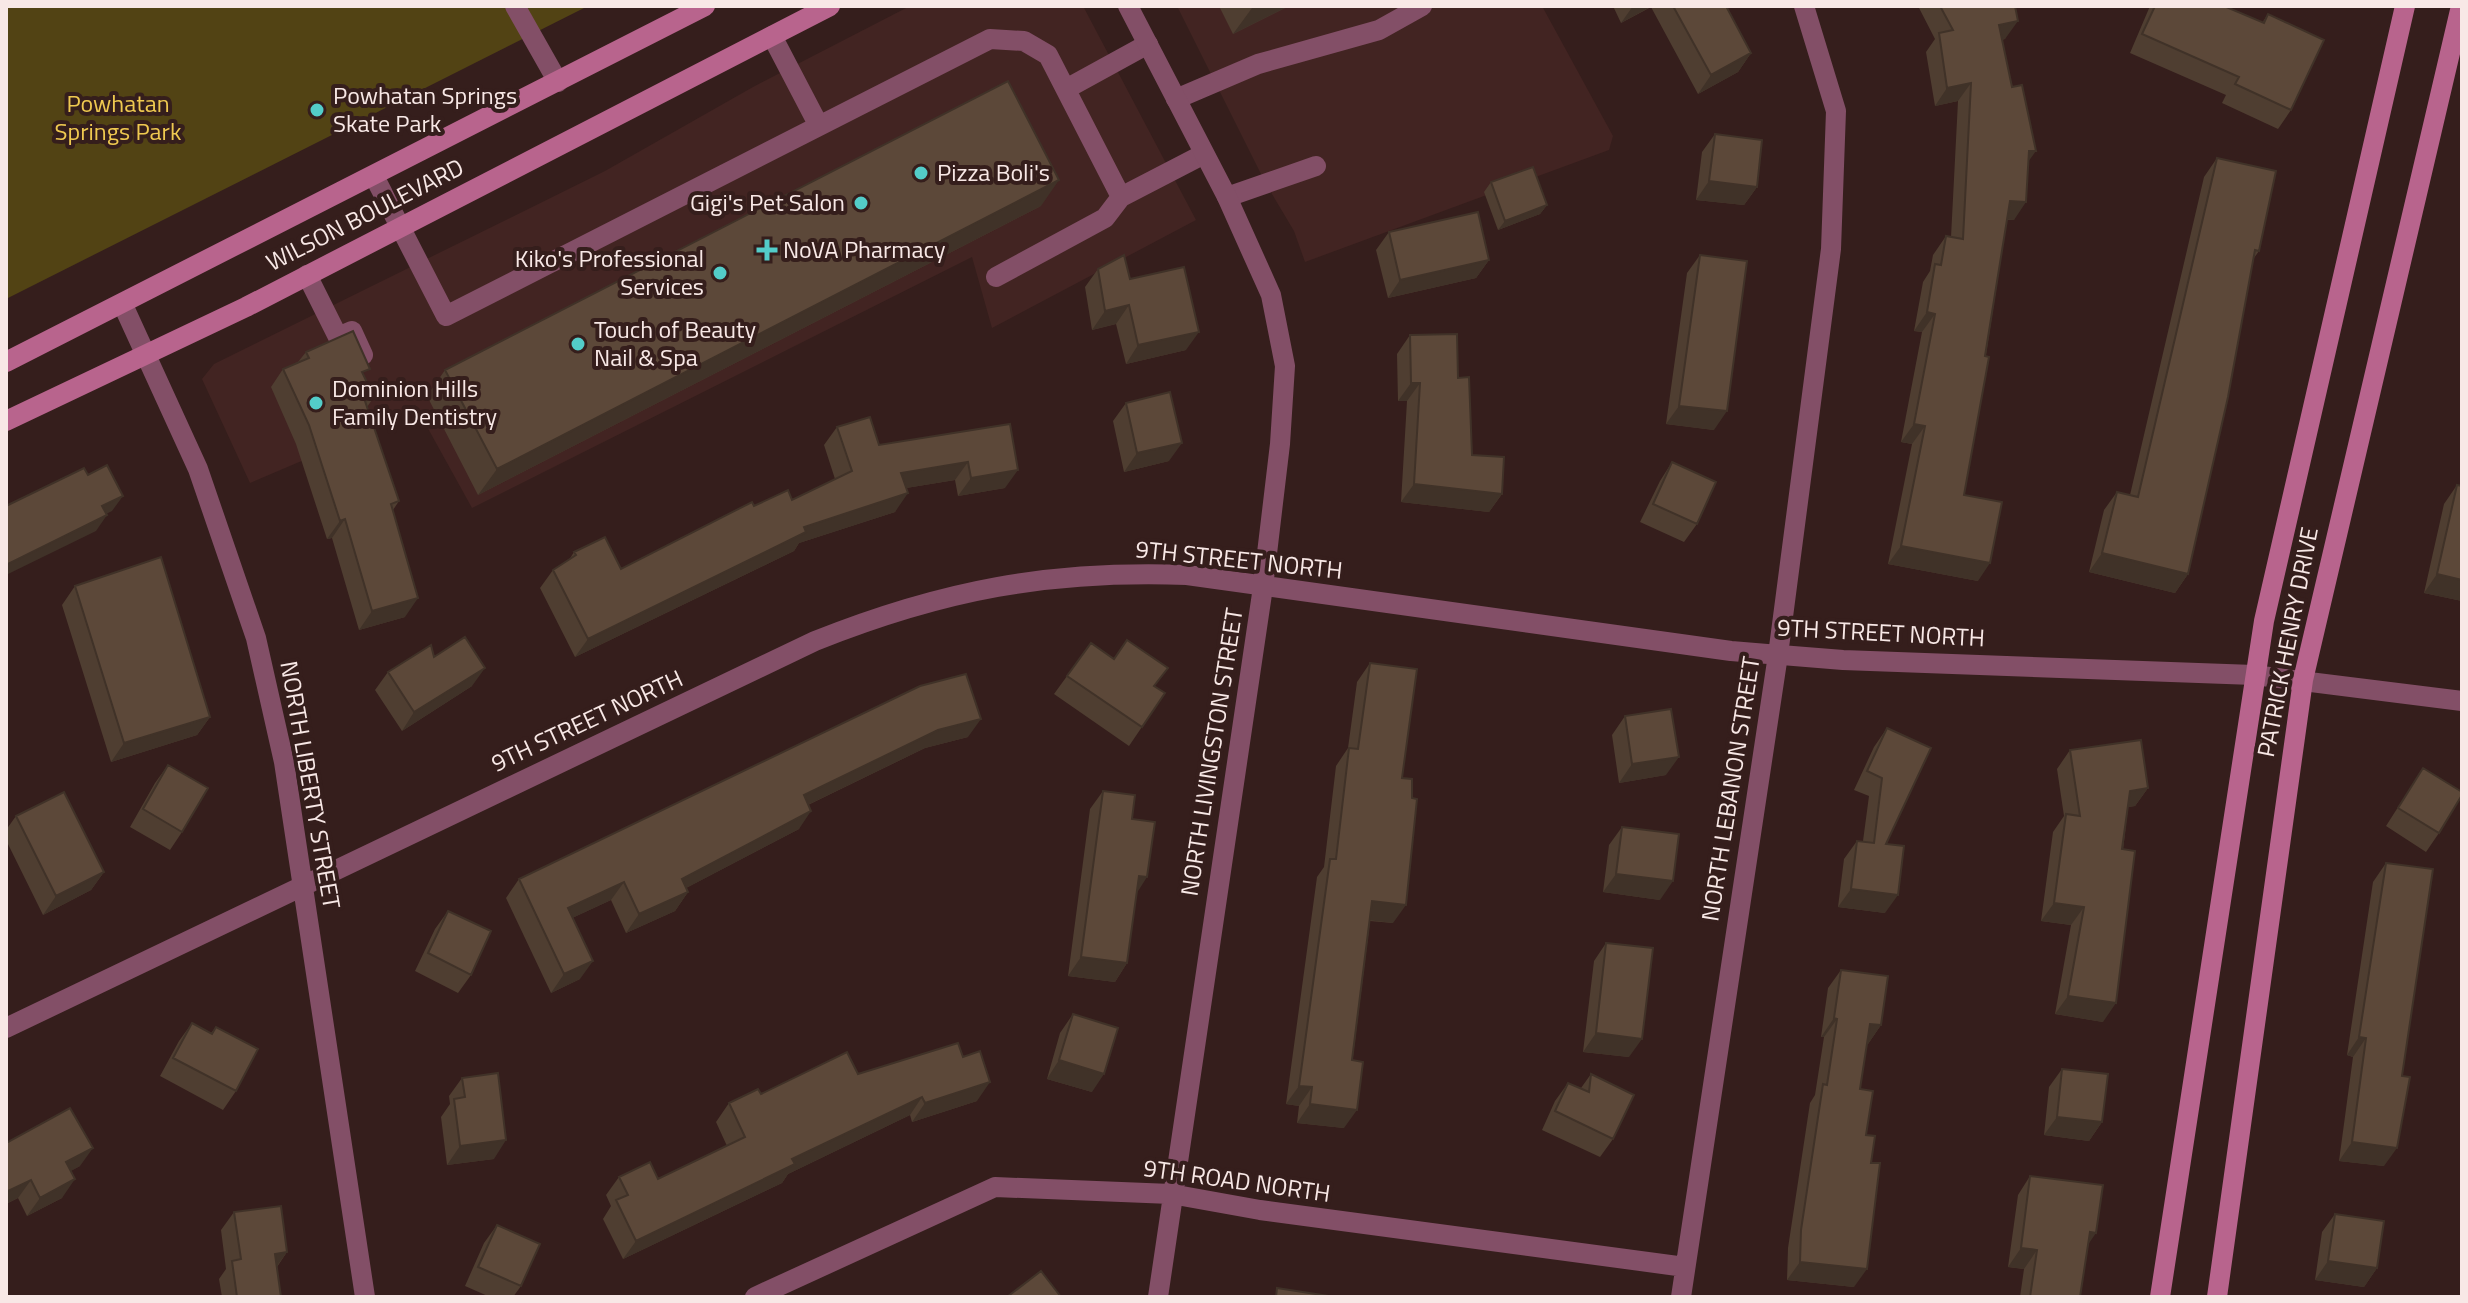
<svg xmlns="http://www.w3.org/2000/svg" width="2468" height="1303" viewBox="0 0 2468 1303" font-family="'Titillium Web',sans-serif">
<style>
.built{fill:#422422}
.green{fill:#524314}
.lines{fill:none;stroke-linecap:round;stroke-linejoin:round}
.lane{stroke:#834f67;stroke-width:20}
.street{stroke:#834f67;stroke-width:20}
.secondary{stroke:#b8648d;stroke-width:20}
.wall{fill:#4f3e31}
.shaded-wall{fill:#403228}
.building{fill:#5c4839;stroke:#403228;stroke-width:2}
.poi-dot{fill:#53cdc9;stroke:#351e1c;stroke-width:3}
.labels{text-anchor:middle;stroke-width:8;stroke-linejoin:round;paint-order:stroke}
.poi-label{font-size:24px;fill:#f8e8e6;stroke:#351e1c;text-anchor:start}
.park-label{font-size:24px;fill:#efc950;stroke:#351e1c}
.street-label{font-size:24px;fill:#f8e8e6;stroke:#351e1c}
</style>
<rect width="100%" height="100%" fill="#351e1c"/>
<path class="built" d="M910,6H1083L1196,220L992,328L972,257L472,508L415,405L372,431L250,483L202,379L214,364L605,171L753,87Z
M1177,6H1542L1613,136L1609,150L1305,262L1294,231L1266,184Z"/>
<path class="green" d="M6,6H588L6,299Z"/>
<g class="lines">
<path class="lane" d="M515,6L558,82
M772,36L819,126
M1066,89L1148,44
M1176,99L1258,64L1379,30L1422,6
M374,176L446,316L990,39L1024,41L1048,55L1121,197
M1227,197L1316,166
M307,275L338,337L352,331L363,355
M996,277L1105,218L1121,197L1204,154"/>
<path class="street" d="M1128,6L1227,197L1271,295L1285,366L1280,444L1263,587L1158,1297
M123,305L198,469L256,638L284,762L365,1297
M6,1028L815,641C943,590 1049,570 1187,575L1731,651L1843,660L2254,675L2462,701
M755,1297L995,1187L1171,1194L1260,1210L1685,1267
M1681,1297L1778,655L1831,249L1836,111L1804,6"/>
<path class="secondary" d="M6,362L705,6
M6,421L246,307L830,6
M2160,1297L2264,621L2405,6
M2217,1297L2303,680L2461,6"/>
</g>
<path class="wall" d="M1219,6H1289L1233,34Z
M1613,6H1726L1751,53L1738,72L1698,94L1651,7L1621,23Z
M1918,6H2015L2005,39L2002,40L2029,161L2014,220H2007L1964,495L1978,581L1888,564L1912,444L1901,442L1922,332L1914,331L1923,282L1930,271L1933,255L1946,236L1951,237L1958,101L1935,106L1926,52L1935,39Z
M2150,6H2224L2262,23L2268,14L2291,110L2278,129L2222,103L2226,95L2130,53Z
M1715,134L1757,187L1744,205L1696,200L1702,152Z
M2217,158L2259,251L2254,258L2188,574L2175,593L2089,572L2104,510L2117,492L2130,495L2204,177Z
M1491,182L1547,205L1540,214L1498,230L1484,192Z
M1041,206L478,495L427,396L445,370Z
M1389,232L1489,260L1476,278L1388,298L1376,250Z
M1700,255L1714,430L1666,424L1687,273Z
M1098,269L1130,279L1186,350L1126,364L1116,324L1092,330L1085,287Z
M1410,335L1458,378L1472,455L1502,494L1489,512L1401,502L1407,401H1398L1397,354Z
M306,352L364,377L374,397L367,407L399,501L393,510L405,617L359,630L332,538L327,539L296,444L271,387L283,369L298,362Z
M1126,403L1169,461L1124,472L1113,421Z
M1010,424L1005,488L958,496L955,480L906,488L895,512L799,543L794,551L575,657L540,588L553,570L569,560L574,552L621,569L754,506L792,500L835,479L824,445L837,427L879,445Z
M1672,462L1697,524L1684,542L1640,522L1660,481Z
M2457,485L2462,486V601L2424,593L2444,504Z
M75,586L210,717L197,735L111,762L62,605Z
M1091,643L1165,693L1129,746L1054,694Z
M434,657L472,686L402,731L375,690L388,672Z
M1370,663L1402,778L1393,923L1370,921L1344,1128L1297,1123L1299,1106L1286,1104L1317,877L1324,867L1336,766L1348,748L1357,682Z
M920,686L968,737L925,748L808,805L799,829L686,888L688,892L675,911L626,933L611,900L572,918L580,979L551,993L506,898L519,879Z
M1625,716L1666,775L1619,783L1612,735Z
M1887,728L1885,913L1838,907L1844,859L1857,841H1863L1869,796L1854,790L1874,747Z
M2070,750L2148,788L2135,806L2128,807L2103,1022L2055,1014L2071,925L2041,921L2053,832L2064,816L2057,769Z
M168,765L182,832L170,850L130,827L155,783Z
M2423,768L2439,833L2426,852L2386,826Z
M1103,791L1132,819L1137,892L1127,963L1115,982L1068,976L1090,809Z
M16,816L104,872L91,890L43,915L6,840V830Z
M1622,827L1660,900L1603,892L1609,845Z
M2386,863L2384,1166L2339,1161L2353,1057L2347,1055L2373,882Z
M448,911L471,975L458,993L415,971L435,929Z
M1606,943L1629,1057L1583,1052L1594,961Z
M1841,970L1881,1025L1868,1044L1867,1043L1860,1089L1871,1163L1854,1287L1787,1280L1788,1248L1810,1103L1815,1095L1824,1037H1821L1828,988Z
M1073,1014L1092,1092L1047,1079L1060,1033Z
M192,1023L211,1033L216,1027L236,1091L223,1110L160,1076L179,1041Z
M2062,1069L2102,1122L2089,1141L2044,1135L2049,1087Z
M858,1074L977,1101L912,1122L910,1115L788,1174L782,1183L623,1259L603,1219L611,1206L606,1195L619,1177L658,1179L727,1146L716,1122L729,1103L761,1094Z
M1591,1074L1613,1139L1600,1157L1542,1130L1555,1101L1568,1083L1581,1088Z
M462,1078L494,1159L447,1165L441,1117L450,1104L449,1096Z
M6,1143L80,1166L70,1171L62,1198L27,1216L18,1198L6,1204Z
M2030,1176L2088,1244L2080,1297H2020L2024,1269L2008,1267L2018,1195Z
M234,1212L287,1252L277,1267L281,1297H222L219,1279L226,1269L221,1230Z
M2335,1214L2377,1268L2364,1287L2315,1280L2322,1232Z
M497,1225L521,1286L513,1297H490L465,1286L484,1243Z"/>
<path class="shaded-wall" d="M1255,6H1289L1233,34L1252,8Z
M1633,6H1652L1621,23Z
M2018,21L2005,39L1986,43L1999,25Z
M1751,53L1738,72L1698,94L1711,75Z
M1971,83L1958,101L1935,106L1947,88Z
M2029,151H2036L2023,169Z
M1059,180L1041,206L478,495L497,469Z
M1709,181L1757,187L1744,205L1696,200Z
M2010,201L2026,202L2014,220L1997,219Z
M1547,205L1540,214L1498,230L1505,221Z
M1489,260L1476,278L1388,298L1400,280Z
M1129,305L1116,324L1092,330L1105,311Z
M1927,312L1935,314L1922,332L1914,331Z
M1199,332L1186,350L1126,364L1138,345Z
M1411,383H1420L1407,401H1398Z
M1679,406L1727,411L1714,430L1666,424Z
M1914,424L1925,426L1912,444L1901,442Z
M1182,443L1169,461L1124,472L1137,453Z
M968,462L955,480L888,491L901,473Z
M1018,470L1005,488L958,496L971,478Z
M1414,484L1502,494L1489,512L1401,502Z
M908,493L895,512L799,543L794,551L575,657L588,639L804,527Z
M123,496L112,511L92,521L102,506Z
M107,515L96,531L6,575V565Z
M345,519L332,538L327,539L340,521Z
M1901,546L1990,563L1978,581L1888,564Z
M2102,553L2188,574L2175,593L2089,572Z
M2437,574L2462,580V601L2424,593Z
M418,598L405,617L359,630L372,611Z
M485,668L472,686L402,731L414,712Z
M210,717L197,735L111,762L124,743Z
M981,719L968,737L925,748L791,813L804,795L938,730Z
M1679,757L1666,775L1619,783L1632,764Z
M2148,788L2135,806L2117,809L2130,791Z
M811,811L799,829L669,897L682,879Z
M104,872L91,890L43,915L56,896Z
M1616,874L1673,881L1660,900L1603,892Z
M1139,876L1147,877L1135,896Z
M624,882L611,900L555,926L568,908Z
M1851,889L1898,895L1885,913L1838,907Z
M688,892L675,911L626,933L639,914Z
M1372,901L1406,905L1393,923L1359,919Z
M2054,903L2084,907L2071,925L2041,921Z
M1081,957L1127,963L1115,982L1068,976Z
M593,961L580,979L551,993L564,974Z
M2068,996L2116,1003L2103,1022L2055,1014Z
M1834,1018L1837,1019L1824,1037H1821Z
M1870,1024L1881,1025L1868,1044L1857,1042Z
M1596,1033L1642,1039L1629,1057L1583,1052Z
M2359,1037L2366,1038L2353,1057L2347,1055Z
M1059,1060L1104,1074L1092,1092L1047,1079Z
M990,1082L977,1101L912,1122L925,1103Z
M1299,1086L1312,1087L1299,1106L1286,1104Z
M922,1097L910,1115L788,1174L782,1183L623,1259L636,1241L792,1159Z
M1310,1104L1357,1110L1344,1128L1297,1123Z
M2057,1117L2102,1122L2089,1141L2044,1135Z
M506,1140L494,1159L447,1165L460,1146Z
M2352,1142L2397,1148L2384,1166L2339,1161Z
M93,1148L80,1166L53,1181L66,1162Z
M75,1179L62,1198L27,1216L40,1198Z
M31,1180L18,1198L6,1204V1192Z
M2090,1232L2096,1233L2083,1252Z
M2021,1248L2037,1250L2024,1269L2008,1267Z
M287,1252L274,1270L275,1254Z
M2328,1261L2377,1268L2364,1287L2315,1280Z
M1800,1262L1867,1269L1854,1287L1787,1280Z"/>
<path class="building" d="M1673,6H1726L1751,53L1711,75Z
M1940,6H2015L2018,21L1999,25L2012,87L2022,85L2036,151H2029L2026,202L2010,201L1985,356L1989,357L1964,495L2002,502L1990,563L1901,546L1925,426L1914,424L1935,314L1927,312L1935,264L1941,265L1946,236L1963,239L1971,83L1947,88L1939,33L1953,30Z
M2155,6H2224L2264,23L2268,14L2324,40L2291,110L2235,84L2239,77L2142,34Z
M1008,81L1059,180L497,469L445,370Z
M1715,134L1762,140L1757,187L1709,181Z
M2217,158L2276,171L2259,251L2255,250L2228,397L2188,574L2102,553L2117,492L2138,497Z
M1533,167L1547,205L1505,221L1491,182Z
M1478,212L1489,260L1400,280L1389,232Z
M1124,255L1130,279L1184,267L1199,332L1138,345L1129,305L1105,311L1098,269Z
M1700,255L1747,261L1727,411L1679,406Z
M353,331L370,369L362,372L374,397L365,401L399,501L391,504L418,598L372,611L345,519L340,521L309,425L283,369L309,358L306,352Z
M1457,334L1458,378L1469,377L1472,455L1504,457L1502,494L1414,484L1420,383H1411L1410,335Z
M1170,392L1182,443L1137,453L1126,403Z
M870,417L879,445L1010,424L1018,470L971,478L968,462L901,473L908,493L804,527L806,532L588,639L553,570L576,555L574,552L605,537L621,569L752,502L754,506L788,490L792,500L852,471L837,427Z
M1672,462L1716,482L1697,524L1653,504Z
M107,465L123,496L102,506L107,515L6,565V506L84,468L88,475Z
M2457,485L2462,486V580L2437,574Z
M161,557L210,717L124,743L75,586Z
M465,637L485,668L414,712L388,672L431,645L434,657Z
M1127,640L1168,668L1154,686L1165,693L1142,727L1067,676L1091,643L1114,659Z
M1370,663L1417,669L1402,778L1412,779V798L1417,799L1406,905L1372,901L1352,1060L1363,1062L1357,1110L1310,1104L1312,1087L1299,1086L1330,859H1336L1349,748L1358,749Z
M966,674L981,719L938,730L804,795L811,811L682,879L688,892L639,914L624,882L568,908L593,961L564,974L519,879L920,686Z
M1671,709L1679,757L1632,764L1625,716Z
M1887,728L1931,748L1886,844L1904,846L1898,895L1851,889L1857,841L1874,843L1882,778L1867,771Z
M2141,740L2148,788L2130,791L2122,849L2135,851L2116,1003L2068,996L2084,907L2054,903L2066,814L2080,816L2070,750Z
M168,765L208,788L182,832L143,809Z
M2423,768L2462,792V795L2439,833L2398,808Z
M1103,791L1135,795L1132,819L1155,822L1147,877L1139,876L1127,963L1081,957Z
M64,792L104,872L56,896L16,816Z
M1622,827L1679,834L1673,881L1616,874Z
M2386,863L2433,869L2402,1076L2410,1077L2397,1148L2352,1142L2366,1038L2359,1037Z
M448,911L491,931L471,975L428,953Z
M1606,943L1653,948L1642,1039L1596,1033Z
M1841,970L1888,976L1881,1025L1870,1024L1860,1089L1873,1091L1866,1135L1875,1136L1871,1163H1880L1867,1269L1800,1262L1801,1230L1823,1084L1827,1085L1837,1019L1834,1018Z
M1073,1014L1118,1028L1104,1074L1059,1060Z
M192,1023L212,1034L216,1027L258,1049L236,1091L173,1058Z
M958,1043L963,1057L980,1051L990,1082L925,1103L922,1097L792,1159L795,1164L636,1241L616,1200L628,1195L619,1177L650,1162L658,1179L745,1137L729,1103L758,1089L761,1094L847,1052L858,1074Z
M2062,1069L2108,1074L2102,1122L2057,1117Z
M498,1073L506,1140L460,1146L454,1099L465,1097L462,1078Z
M1591,1074L1634,1095L1613,1139L1555,1111L1568,1083L1589,1092Z
M70,1108L93,1148L66,1162L75,1179L40,1198L31,1180L6,1192V1143Z
M2030,1176L2103,1185L2096,1233L2090,1232L2080,1297H2030L2037,1250L2021,1248Z
M281,1206L287,1252L275,1254L281,1297H237L232,1261L241,1259L234,1212Z
M2335,1214L2384,1221L2377,1268L2328,1261Z
M497,1225L540,1244L521,1286L478,1267Z
M1041,1271L1061,1297H1007Z
M1277,1288L1335,1297H1276Z"/>
<g class="poi-dot">
<circle cx="317" cy="110" r="8"/>
<circle cx="921" cy="173" r="8"/>
<circle cx="861" cy="203" r="8"/>
<path d="M763 238h8v8h8v8h-8v8h-8v-8h-8v-8h8z"/>
<circle cx="720" cy="273" r="8"/>
<circle cx="578" cy="344" r="8"/>
<circle cx="316" cy="403" r="8"/>
</g>
<g class="labels">
<g class="poi-label">
<text x="333" y="104">Powhatan Springs<tspan x="333" dy="28">Skate Park</tspan></text>
<text x="937" y="181">Pizza Boli's</text>
<text x="845" y="211" text-anchor="end">Gigi's Pet Salon</text>
<text x="783" y="258">NoVA Pharmacy</text>
<text x="704" y="267" text-anchor="end">Kiko's Professional<tspan x="704" dy="28">Services</tspan></text>
<text x="594" y="338">Touch of Beauty<tspan x="594" dy="28">Nail &amp; Spa</tspan></text>
<text x="332" y="397">Dominion Hills<tspan x="332" dy="28">Family Dentistry</tspan></text>
</g>
<g class="park-label">
<text x="118" y="112">Powhatan<tspan x="118" dy="28">Springs Park</tspan></text>
</g>
<g class="street-label">
<text transform="translate(365 215) rotate(-27)" y="8">WILSON BOULEVARD</text>
<text transform="translate(1239 560) rotate(6)" y="8">9TH STREET NORTH</text>
<text transform="translate(1881 633) rotate(3)" y="8">9TH STREET NORTH</text>
<text transform="translate(2288 642) rotate(-79)" y="8">PATRICK HENRY DRIVE</text>
<text transform="translate(587 721) rotate(-25)" y="8">9TH STREET NORTH</text>
<text transform="translate(1212 752) rotate(-81)" y="8">NORTH LIVINGSTON STREET</text>
<text transform="translate(310 785) rotate(80)" y="8">NORTH LIBERTY STREET</text>
<text transform="translate(1731 789) rotate(-81)" y="8">NORTH LEBANON STREET</text>
<text transform="translate(1237 1181) rotate(8)" y="8">9TH ROAD NORTH</text>
</g>
</g>
<rect width="2468" height="1303" fill="none" stroke="#f8e8e6" stroke-width="16"/>
</svg>
